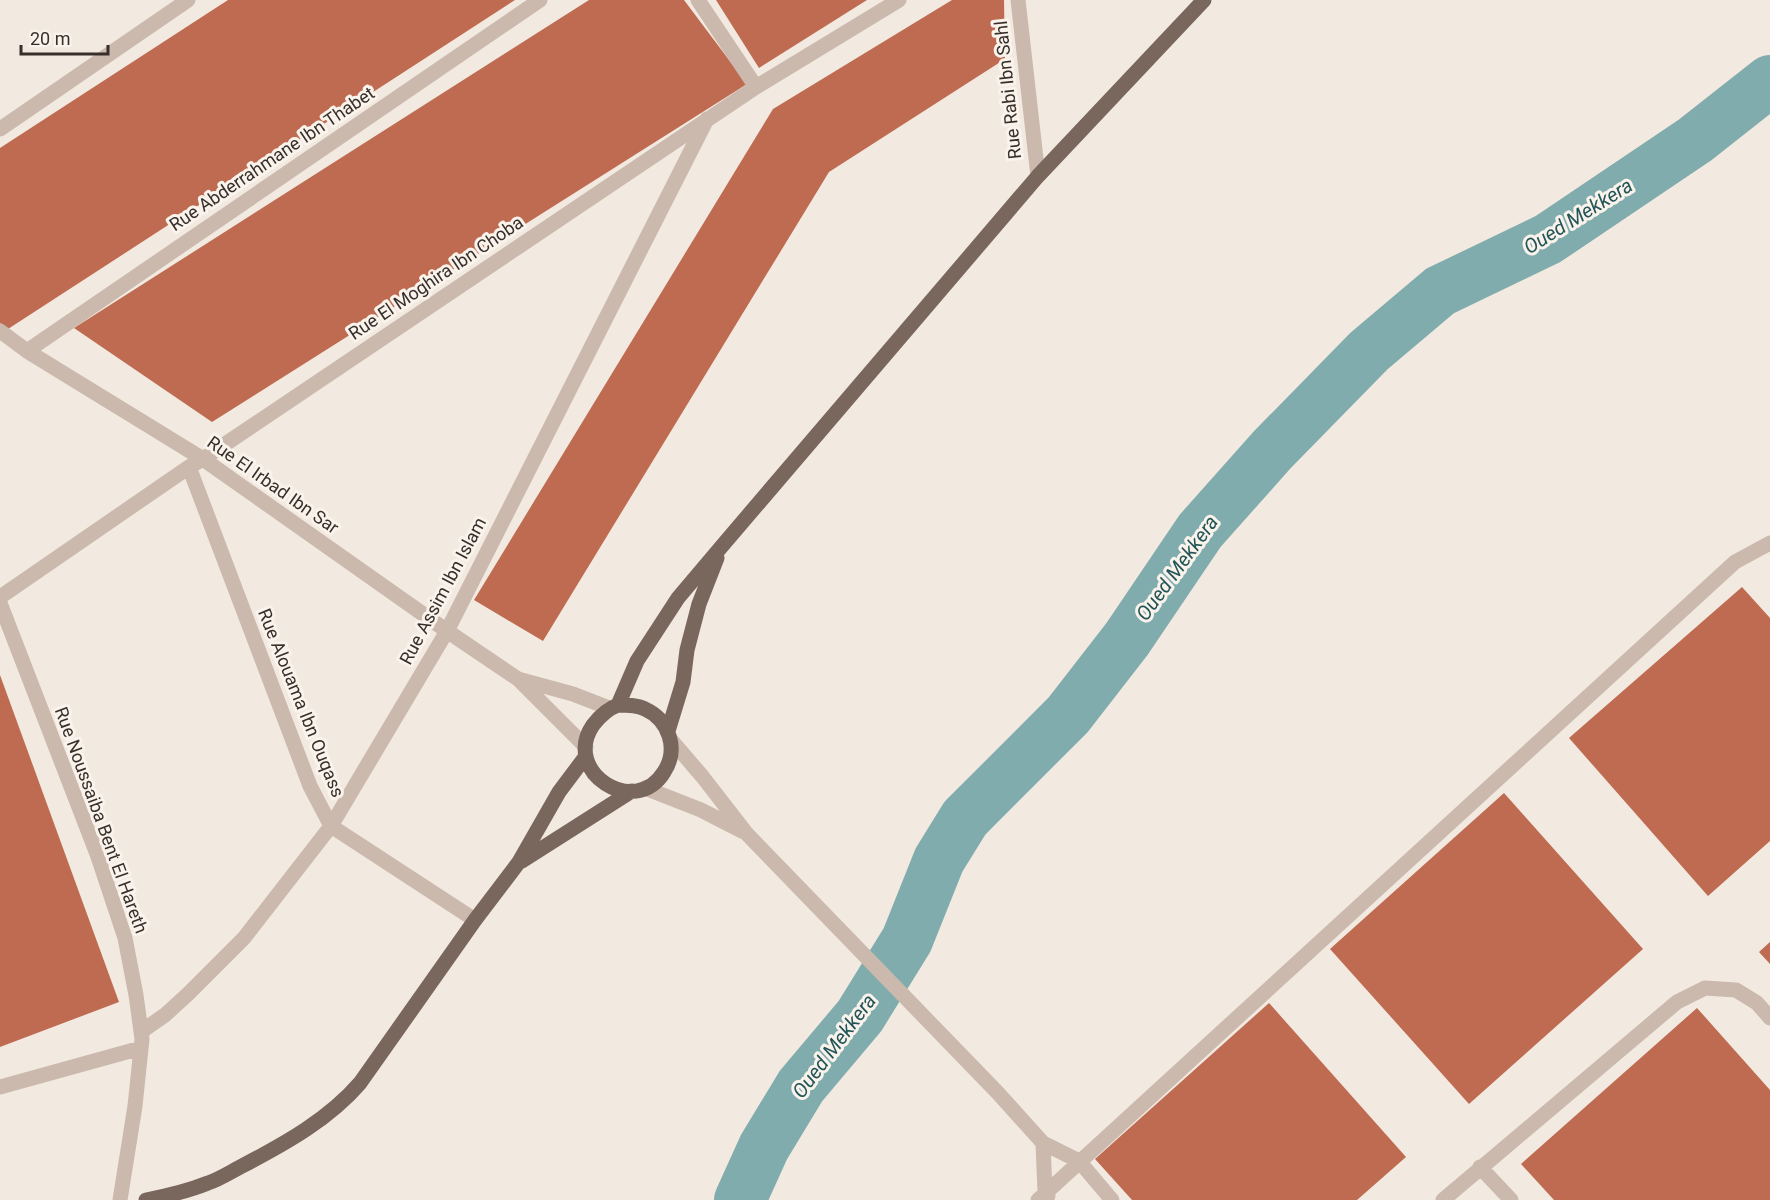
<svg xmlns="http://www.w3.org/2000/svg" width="1770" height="1200" viewBox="0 0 1770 1200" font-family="Roboto,sans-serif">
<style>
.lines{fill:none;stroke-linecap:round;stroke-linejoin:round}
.river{stroke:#81acad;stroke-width:52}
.building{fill:#bf6b51}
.minor{stroke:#cab9ac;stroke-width:15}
.major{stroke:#79665d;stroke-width:15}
.labels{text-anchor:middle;stroke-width:6;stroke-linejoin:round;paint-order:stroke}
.street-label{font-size:18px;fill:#382f2b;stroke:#f9f3ec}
.water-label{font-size:20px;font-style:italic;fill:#225458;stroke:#f9f3ec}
</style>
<rect width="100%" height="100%" fill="#f2e9e0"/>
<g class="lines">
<path class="river" d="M740,1200L764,1147L801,1086L860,1016L907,940L939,860L965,818L1068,715L1127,639L1200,531L1272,450L1369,351L1440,291L1548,239L1695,140L1770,81"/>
</g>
<path class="building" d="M228,0H515L8,329L0,323V148Z
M589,0H684L747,84L212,422L74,328Z
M716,0H867L759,68Z
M952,0H1004L1005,59L829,172L543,641L474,600L773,109Z
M1742,587L1770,618V841L1708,896L1569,738Z
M0,675L119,1002L0,1047Z
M1504,793L1643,949L1469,1104L1330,949Z
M1770,942V964L1759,952Z
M1269,1003L1406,1157L1357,1200H1132L1095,1159Z
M1697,1008L1770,1090V1200H1554L1521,1164Z"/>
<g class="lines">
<path class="minor" d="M698,0L756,87
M1018,0L1038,176
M0,129L188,0
M0,331L27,351L203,459L447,631L518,679L586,747
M27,351L540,0
M189,467L310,786L331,826L475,920
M0,597L189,467L203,459L756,87L899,0
M0,603L97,854L125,938L136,995L142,1039L135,1106L120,1200
M518,679L573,694L609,708
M671,740L702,776L747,834L997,1092L1043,1143L1079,1161L1112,1200
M645,788L701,810L742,831
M142,1031L165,1015L188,994L244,938L331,826L447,631L707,119
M0,1087L141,1048
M1043,1143L1045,1192L1048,1196
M1480,1167L1511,1200
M1038,1200L1735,562L1770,543
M1443,1200L1677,1002L1705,988L1736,990L1757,1003L1770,1018"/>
<path class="major" d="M618,705L637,661L678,598L722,546L1038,176L1204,0
M618,705C627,705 637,705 645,709C669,720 679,749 664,772C635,819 561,772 593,725C600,716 607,709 618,705Z
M668,731L683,682L687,650L699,604L717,558
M522,861L632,791
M146,1200C167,1196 188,1191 208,1183C220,1179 232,1171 244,1165C286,1143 329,1119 360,1083L475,920L519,862L559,792L586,756"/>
</g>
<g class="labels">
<g class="street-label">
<text transform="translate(1008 90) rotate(-96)" y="6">Rue Rabi Ibn Sahl</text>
<text transform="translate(272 159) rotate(-34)" y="6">Rue Abderrahmane Ibn Thabet</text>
<text transform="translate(436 278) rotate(-34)" y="6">Rue El Moghira Ibn Choba</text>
<text transform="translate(273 485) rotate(35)" y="6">Rue El Irbad Ibn Sar</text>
<text transform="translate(443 591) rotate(-62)" y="6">Rue Assim Ibn Islam</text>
<text transform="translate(301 703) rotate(68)" y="6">Rue Alouama Ibn Ouqass</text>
<text transform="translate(101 820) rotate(70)" y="6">Rue Noussaiba Bent El Hareth</text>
</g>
<g class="water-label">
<text transform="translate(1578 216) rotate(-32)" y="7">Oued Mekkera</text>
<text transform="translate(1177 568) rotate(-54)" y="7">Oued Mekkera</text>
<text transform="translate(834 1046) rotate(-53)" y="7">Oued Mekkera</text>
</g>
</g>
<path d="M21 45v9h87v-9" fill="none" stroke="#382f2b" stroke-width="3"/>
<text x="30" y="45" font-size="18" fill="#382f2b" stroke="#f9f3ec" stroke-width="4.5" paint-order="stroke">20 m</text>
</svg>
